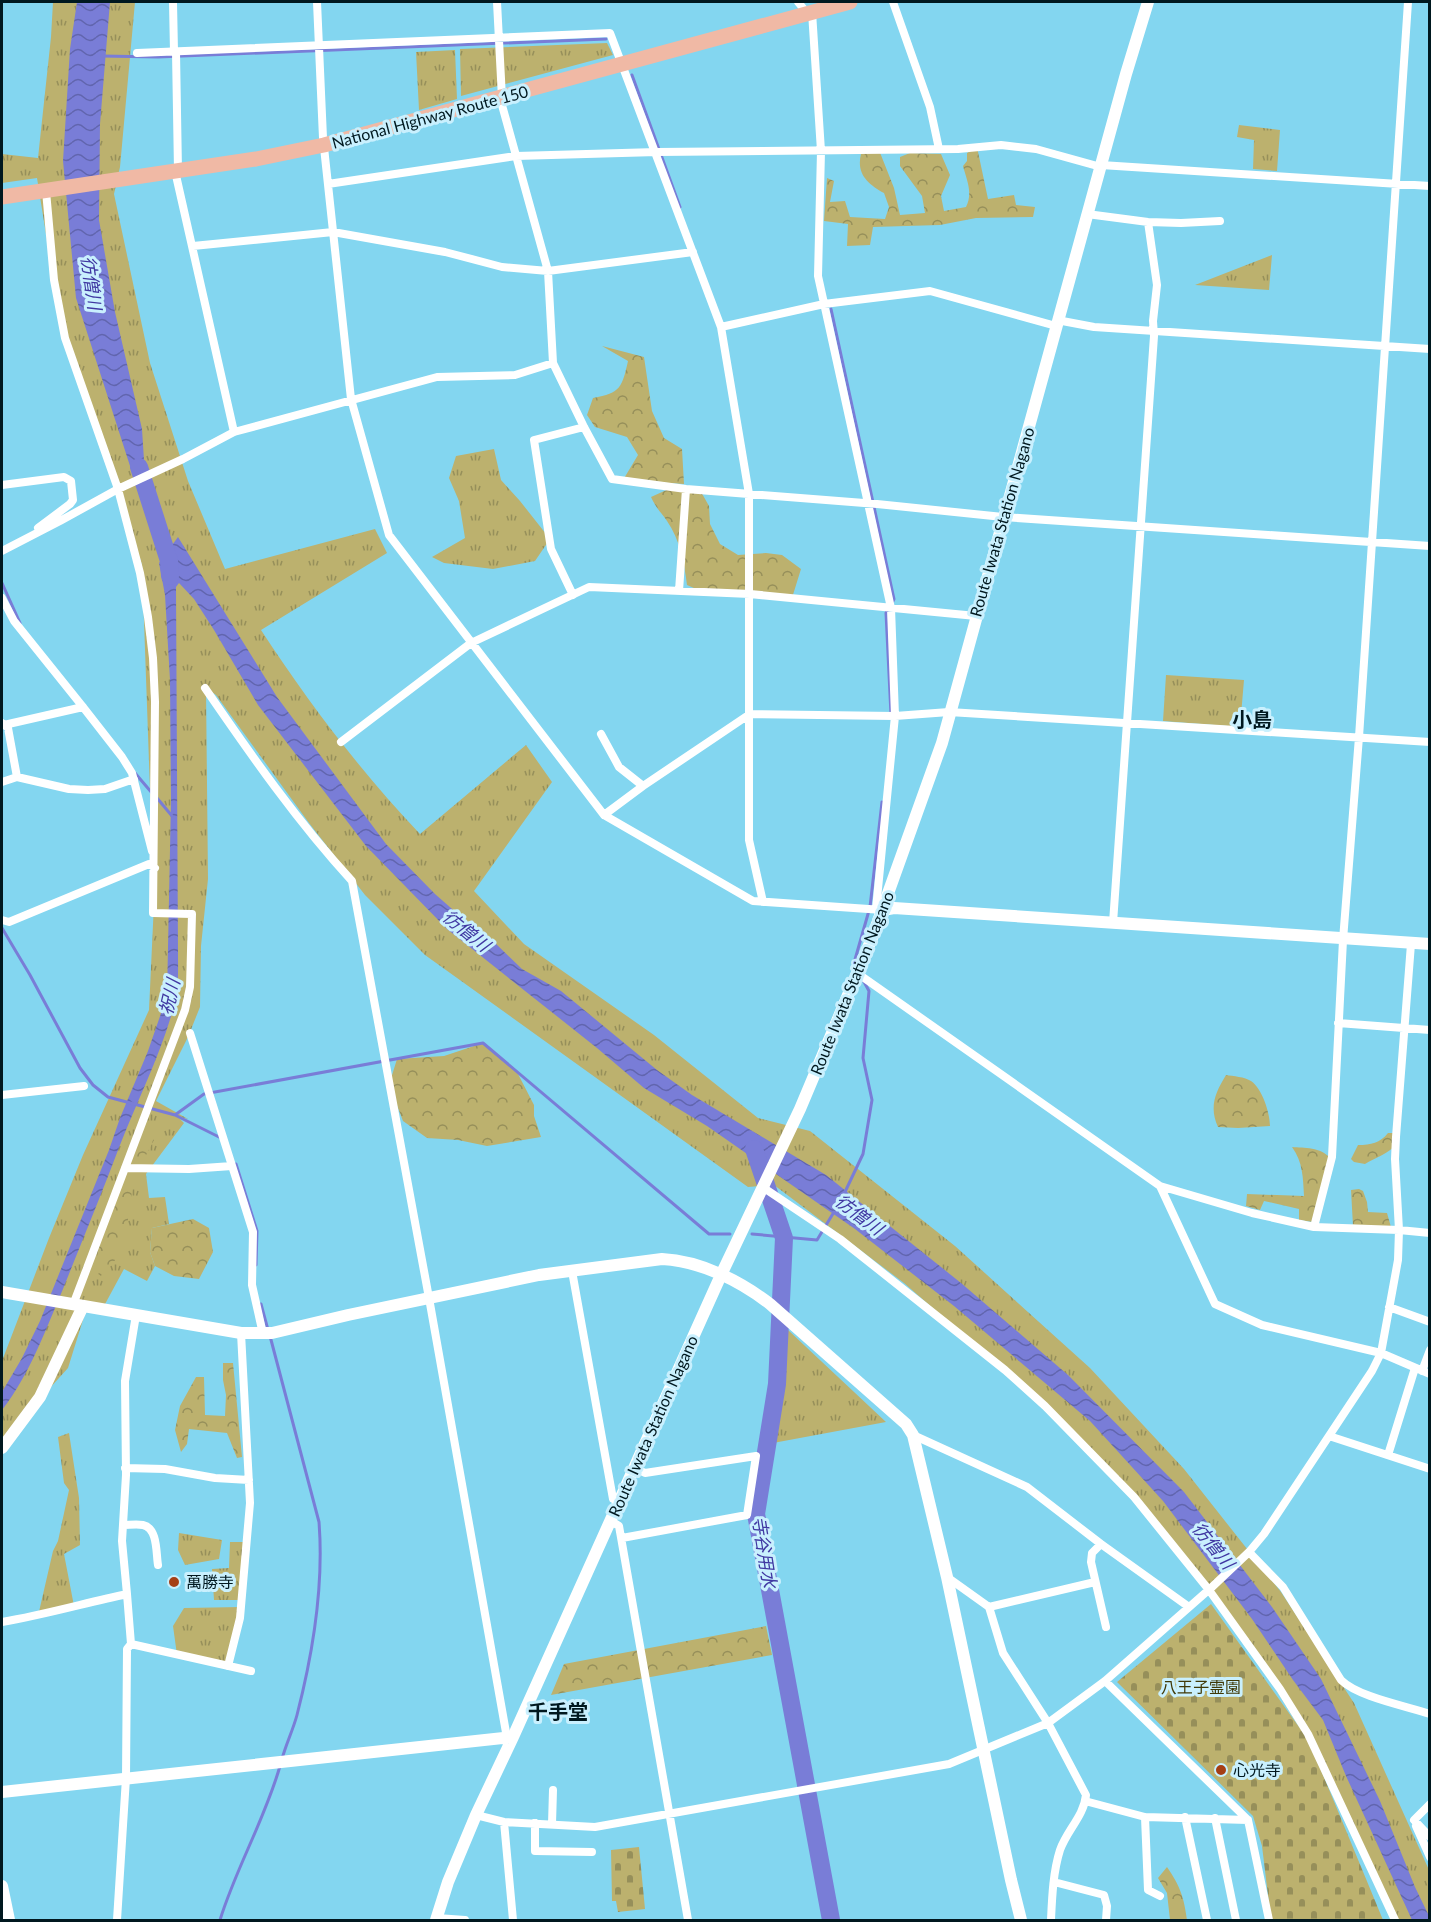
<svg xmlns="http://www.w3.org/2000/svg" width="1431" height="1922" viewBox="0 0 1431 1922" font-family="Lato,'Noto Sans JP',sans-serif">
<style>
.grass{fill:url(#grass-tufts)}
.forest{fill:url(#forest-crowns)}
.cemetery{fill:url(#cemetery-stones)}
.water{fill:url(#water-waves)}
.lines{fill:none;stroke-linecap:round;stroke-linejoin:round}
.stream{stroke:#797dd7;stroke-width:3}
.river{stroke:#797dd7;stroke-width:18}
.street{stroke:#fff;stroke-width:8}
.secondary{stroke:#fff;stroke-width:12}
.highway{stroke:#f0b9a5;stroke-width:15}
.poi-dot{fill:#a53f15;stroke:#c9f0fe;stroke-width:2}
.labels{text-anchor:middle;stroke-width:6;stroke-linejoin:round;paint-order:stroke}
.street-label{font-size:16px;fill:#00181f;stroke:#c9f0fe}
.poi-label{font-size:16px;fill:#00181f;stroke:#c9f0fe;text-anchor:start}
.park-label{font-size:16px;fill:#403907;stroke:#c9f0fe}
.water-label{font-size:18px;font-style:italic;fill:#4038a2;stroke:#c9f0fe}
.quarter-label{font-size:20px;font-weight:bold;fill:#00181f;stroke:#c9f0fe}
</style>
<defs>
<pattern id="grass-tufts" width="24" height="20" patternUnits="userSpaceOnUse" patternTransform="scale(1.5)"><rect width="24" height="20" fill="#bcb16e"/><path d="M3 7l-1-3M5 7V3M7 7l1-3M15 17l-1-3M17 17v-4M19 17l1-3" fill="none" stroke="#968f5a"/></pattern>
<pattern id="forest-crowns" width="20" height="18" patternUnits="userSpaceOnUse" patternTransform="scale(1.5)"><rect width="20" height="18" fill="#bcb16e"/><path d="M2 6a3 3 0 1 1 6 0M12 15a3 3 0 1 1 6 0" fill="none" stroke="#968f5a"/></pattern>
<pattern id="cemetery-stones" width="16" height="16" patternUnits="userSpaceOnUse" patternTransform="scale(1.5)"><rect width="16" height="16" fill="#bcb16e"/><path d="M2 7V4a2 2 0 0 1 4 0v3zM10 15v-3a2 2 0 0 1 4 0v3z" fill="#968f5a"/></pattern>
<pattern id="water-waves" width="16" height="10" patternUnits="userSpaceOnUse" patternTransform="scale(1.5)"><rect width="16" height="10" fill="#797dd7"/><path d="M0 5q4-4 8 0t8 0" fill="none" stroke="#6165ae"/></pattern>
</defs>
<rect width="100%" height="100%" fill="#83d6f0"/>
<path class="grass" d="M53,2H135L120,167L114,194L150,363L188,481L225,569L375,529L387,553L261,630C308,702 361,772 420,834L526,745L552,782L474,891L524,944L654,1035L758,1118L810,1131L955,1246L1090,1368L1184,1469L1281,1592L1354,1703L1429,1870V1920H1395L1326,1771L1234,1621L1148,1514L1045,1406L904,1283L774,1185L748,1187L425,955L365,895L309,823L216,695L206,688L208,879L201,946L200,1007L188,1037L156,1101L188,1119L177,1116L184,1123L146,1174L149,1198L165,1197L169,1224L152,1228L150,1252L155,1266L147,1281L124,1269L104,1306L87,1307L68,1368L2,1441V1361L49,1238L83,1155L149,1010L154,903L142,565L57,303L37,178L2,183V154L38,158L51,37Z
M607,43L613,55L461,96L460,49Z
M455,50L457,99L419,110L416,52Z
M1239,125L1280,130L1277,171L1253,169L1254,140L1237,137Z
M1272,255L1269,290L1195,285Z
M494,449L501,480L520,501L550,539L535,561L493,569L444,563L432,557L465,538L459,501L449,478L456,456Z
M1166,675L1244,680L1240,727L1163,721Z
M788,1330L886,1422L773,1443Z
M69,1433L79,1498L80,1545L64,1554L74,1606L38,1616L53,1551L58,1541L69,1490L64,1483L58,1437Z
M179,1533L222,1540L219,1559L185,1565L178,1550Z
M230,1542H247L241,1600H214L212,1569L229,1568Z
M241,1607L228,1666L177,1655L173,1626L184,1608Z"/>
<path class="forest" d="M977,147L988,199L1014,195L1016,205L1035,207L1033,217L976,218L940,225L873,227L870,245L847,246L848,224L824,221L827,178L834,181L830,202L845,201L850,217L885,219L889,207L884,193C868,184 856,174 861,154L870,150H879L894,188L900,215L925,213L922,196L900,166V157L910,153L941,154L950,175L941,196L944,211L966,207C973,193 967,181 963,166L967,161V153Z
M602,346L644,357L652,411L664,438L682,449L684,484L623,480L638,455L627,437L595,427L587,415L593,398C621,393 622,387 628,361Z
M673,487L700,490L709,506L710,524L720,544L738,555L766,553L782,555L801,569L792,598L703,592L687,585C684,562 680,540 667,521C660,511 656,508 651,497Z
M483,1043L517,1072L534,1105V1116L541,1137L487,1146L458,1140L427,1138L403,1121L389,1085L397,1059L444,1056Z
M1226,1075C1233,1076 1245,1077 1251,1081C1262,1088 1270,1113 1270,1126L1238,1128L1218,1127C1209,1107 1215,1093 1226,1075Z
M142,1125L154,1140L135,1176L129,1208L127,1230L117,1258L99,1278L97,1257L103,1227Z
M1388,1133H1393L1396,1145C1387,1154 1375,1158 1365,1164L1354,1162L1351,1159L1358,1145C1371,1145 1380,1143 1388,1133Z
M1292,1147C1304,1148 1321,1147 1330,1158L1313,1222L1299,1220V1209L1264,1201L1260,1210L1246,1206L1247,1194L1304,1196C1303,1178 1303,1162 1292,1147Z
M1359,1189L1363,1191L1367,1202L1368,1212L1387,1213L1391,1227L1353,1226L1351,1190Z
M193,1219L209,1228L213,1252L199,1279L174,1276L155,1266L150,1252L152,1228Z
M223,1363H233L242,1457L237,1458L227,1433L189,1429L187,1444L181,1452L175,1430L180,1406L196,1377H204L205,1415L225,1416L226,1395L223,1380Z
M766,1626L772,1655L551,1695L564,1664Z
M1167,1867C1180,1886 1184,1897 1187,1920H1170L1167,1893L1158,1878Z"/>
<path class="cemetery" d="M1211,1604L1309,1741L1383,1920H1271L1262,1846L1253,1816L1117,1682Z
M639,1847L645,1909L618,1912L616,1901H612L611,1850Z"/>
<path class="water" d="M77,2H110L100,124L99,220L115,312L142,429L148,522L76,298L63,161L70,49Z
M178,537L277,697L386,844L435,894L476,930L494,942L522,969L561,991L657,1070L692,1095L826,1175L961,1283L1068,1375L1184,1492L1272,1607L1321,1679L1380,1801L1415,1887L1429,1916V1920H1412L1346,1776L1323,1720L1293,1680L1252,1619L1163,1501L1090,1421L954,1306L855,1229L707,1126L644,1088L597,1048L447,929L366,846L258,705L214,630L194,599L179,583L176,587L178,951C178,969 179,988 174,1006C161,1054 138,1099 120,1145C102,1193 82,1241 63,1289C45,1331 30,1374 2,1410V1392L22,1358L40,1321L109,1150L120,1118L148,1051L167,996L171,800L170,680L165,595L159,563Z"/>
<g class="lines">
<path class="stream" d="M102,56L158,57L606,39
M632,75L680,207
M831,309L894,599L892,603
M2,583L20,623
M888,609L886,613L891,715
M135,773L152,793
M157,798L172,816
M2,928L30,975L80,1068L93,1085L108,1097L175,1115L221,1138
M856,966L854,963L870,907L882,802
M175,1115L204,1094L483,1043L709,1234H730
M236,1164L257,1231L256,1265
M844,1194L863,1154L872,1100L863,1058L869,991L863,980
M752,1234L817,1240L834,1212
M261,1304L268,1330
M270,1336L319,1522C324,1586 313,1653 297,1715C293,1730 286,1744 282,1759
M220,1920C236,1868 265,1819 280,1766"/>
<path class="river" d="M139,467L169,561L170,576
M754,1149L784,1238L777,1384L756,1514L831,1920"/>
<path class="street" d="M173,2L174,52
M317,2L323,138L351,399L389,535L604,815L753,901L883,910
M497,2L502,98
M798,2L807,13
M893,2L930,107L939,149
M812,12L821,151L818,276L891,608L895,716L876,909
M176,52L178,171
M137,53L610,33L721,327L749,494V840L763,902
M500,98L548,271L553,363L584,427L612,479L686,489L877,504L1003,517L1430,546
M1101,165L1430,186
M175,171L234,432
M328,184L516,156L657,152L958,149L1001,145L1036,149L1101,167
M46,191L54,280L65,338L118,489L140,573L148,617L153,658L155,702L153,913L192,914L190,987L185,1010L73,1305
M1087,214L1148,222L1181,223L1220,221
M193,246L333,232L445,252L502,267L548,271L693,252
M1057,320L1094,327L1430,349
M721,327L824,304L930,291L1056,326
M2,485L64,477L71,481L73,500L70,504L38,528
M2,551L60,521L118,489L183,459L234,432L437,377L515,375L553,363
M679,591L686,489
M573,595L551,549L534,440L584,427
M2,598L14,621L83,707L122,757L132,773L152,851
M205,688C251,755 297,821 352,881L429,1298L507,1738
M2,723L8,728L17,777
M4,725L83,707
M601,734L619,767L643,786
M341,742L471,643L589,587L750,594L976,616
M2,782L17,777L69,789L88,790L105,789L134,779
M604,815L643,786L750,714L895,716L949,712L1430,742
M2,920L9,922L149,864L155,868
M1113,923L1154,336L1153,321L1157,285L1148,222
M857,973L1160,1186L1215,1304L1262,1325L1381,1353L1430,1374
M1338,1023L1430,1030
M190,1033L253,1232L252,1285L263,1334
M2,1095L84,1086
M125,1168L189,1169L232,1166
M1160,1186L1252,1213L1314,1227L1399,1230L1430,1233
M764,1188L840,1239L1005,1370L1045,1406L1134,1497L1209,1590L1280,1689L1308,1734L1395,1920
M1314,1227L1332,1157L1343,940L1359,737L1408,2
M572,1271L613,1499L619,1502
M1389,1307L1430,1322
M1422,1371L1430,1350
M913,1435L1027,1487L1101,1544L1189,1607
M1329,1436L1430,1469
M1388,1455L1415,1368
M125,1468L165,1469L215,1478L249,1480
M611,1521L619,1526L688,1920
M123,1525C129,1525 137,1524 143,1525C158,1528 156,1554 158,1565
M622,1538L747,1515L756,1456L645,1473L635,1468
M1101,1544L1092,1553L1091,1562L1106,1627
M1249,1552L1283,1587L1341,1680C1358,1697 1406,1706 1430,1714
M947,1577L989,1607L1003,1653L1048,1723L1086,1795C1084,1816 1067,1830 1060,1850C1053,1872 1052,1898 1051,1920
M989,1607L1095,1582
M2,1622C44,1615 85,1603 127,1594L122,1541L126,1475L125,1381L136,1315
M131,1644L251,1671
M228,1666L240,1618L250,1503L241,1333
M1105,1681L1248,1820L1269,1920
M1085,1801L1145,1817L1248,1820
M1430,1804L1414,1820L1430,1837
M476,1815L504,1822L595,1827L949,1764L1048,1723L1105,1681L1212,1587L1249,1552L1264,1534L1372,1371L1381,1353L1398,1260L1399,1230L1395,1159L1396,1137L1411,944
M1145,1817L1148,1890L1160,1896
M1185,1817L1207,1920
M1215,1818L1236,1920
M504,1822L513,1920
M535,1823V1851L592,1852
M552,1824L553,1790
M1416,1826L1430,1857
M1054,1882L1104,1895L1107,1906L1106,1920
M437,1918L465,1920
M117,1920L126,1778L127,1649L131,1644L127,1594"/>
<path class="secondary" d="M883,910L894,908L1430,944
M2,1292L241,1333H272L348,1315L539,1275L662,1259C701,1261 740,1281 770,1304L906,1424L913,1435L947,1577L1011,1880L1021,1920
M2,1448L40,1397L83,1306
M2,1792L513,1737
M2,1886L9,1920
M436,1920L448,1882L476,1815L513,1737L721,1275L800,1109L872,938L942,743L1126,74L1148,2"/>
<path class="highway" d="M2,197L256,159L324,145L850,2"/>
</g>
<g class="poi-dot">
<circle cx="174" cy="1582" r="6"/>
<circle cx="1221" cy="1770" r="6"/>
</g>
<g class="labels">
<g class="street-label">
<text transform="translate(430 117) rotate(-15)" y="6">National Highway Route 150</text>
<text transform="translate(1002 522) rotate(-74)" y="6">Route Iwata Station Nagano</text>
<text transform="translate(852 983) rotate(-68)" y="6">Route Iwata Station Nagano</text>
<text transform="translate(653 1426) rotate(-66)" y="6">Route Iwata Station Nagano</text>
</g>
<g class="poi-label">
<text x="186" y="1588">萬勝寺</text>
<text x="1233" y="1776">心光寺</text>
</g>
<g class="park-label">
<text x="1201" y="1693">八王子霊園</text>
</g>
<g class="water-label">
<text transform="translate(91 283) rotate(82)" y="6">彷僧川</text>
<text transform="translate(466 931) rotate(39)" y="6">彷僧川</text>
<text transform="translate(170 997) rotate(-77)" y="6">祝川</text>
<text transform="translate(859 1215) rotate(37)" y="6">彷僧川</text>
<text transform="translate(1213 1546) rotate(51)" y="6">彷僧川</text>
<text transform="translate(764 1552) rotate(81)" y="6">寺谷用水</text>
</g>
<g class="quarter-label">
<text x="1252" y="727">小島</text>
<text x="558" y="1719">千手堂</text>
</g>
</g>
<rect width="1431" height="1922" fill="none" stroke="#00181f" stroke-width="6"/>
</svg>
